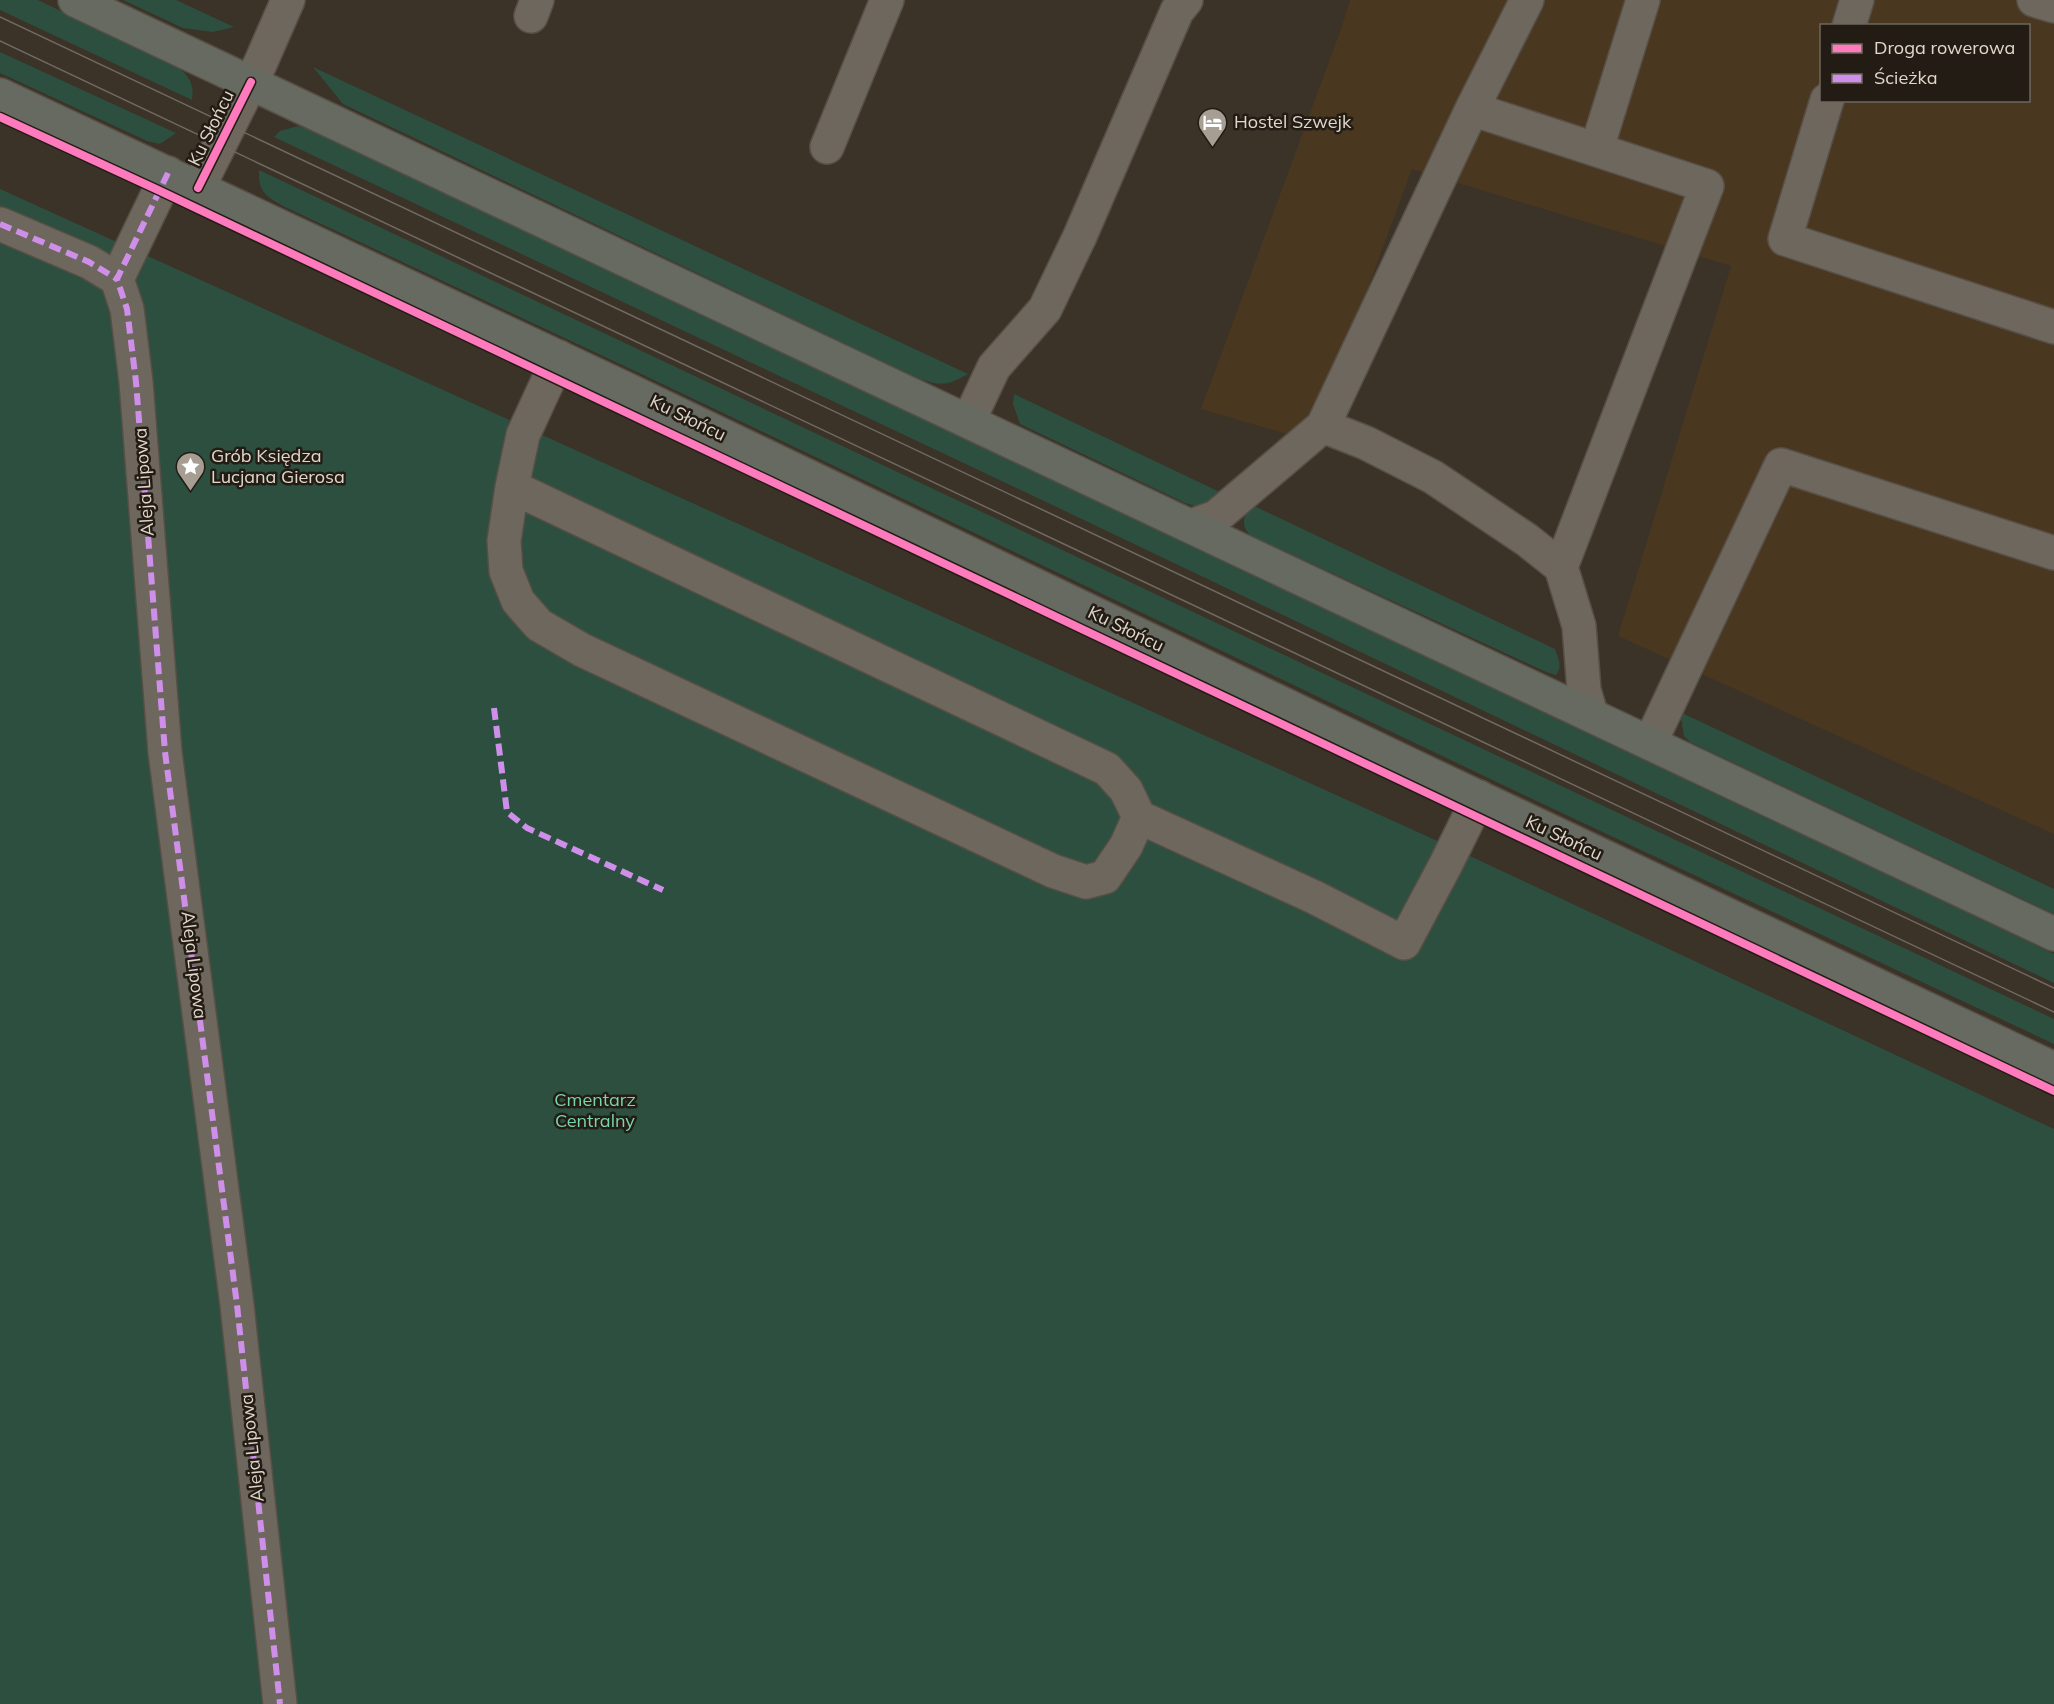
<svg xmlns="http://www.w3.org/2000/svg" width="2054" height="1704" viewBox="0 0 2054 1704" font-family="Mulish,sans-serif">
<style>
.built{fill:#4a3720;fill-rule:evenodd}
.green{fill:#2d4f3f}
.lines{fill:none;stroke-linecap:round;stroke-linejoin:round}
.minor-casing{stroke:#574f46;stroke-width:36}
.major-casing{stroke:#574f46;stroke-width:36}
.minor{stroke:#6d675e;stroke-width:33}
.major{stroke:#676a60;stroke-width:33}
.tram{stroke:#716a63;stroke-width:1.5}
.quiet{stroke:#ce8fe9;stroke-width:6;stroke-dasharray:12 6;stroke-linecap:butt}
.cycleway-casing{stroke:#231c14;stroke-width:11}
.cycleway{stroke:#fd7abc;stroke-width:8}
.labels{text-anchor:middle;stroke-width:5;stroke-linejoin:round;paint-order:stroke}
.poi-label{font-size:18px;fill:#e1d8cc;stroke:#231c14;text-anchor:start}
.street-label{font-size:18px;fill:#e1d8cc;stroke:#231c14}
.park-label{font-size:18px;fill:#78d6ae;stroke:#231c14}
</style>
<rect width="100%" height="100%" fill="#3b3228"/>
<path class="built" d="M1350,0H2054V834L1618,636L1731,266L1412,169L1311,441L1201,409L1341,29ZM1822,26H2028V100H1822Z"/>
<path class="green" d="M0,0H38L180,69C191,78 194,86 192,100L0,10Z
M123,0H176L234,27L213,32L183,28Z
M0,52L176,133L160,144L147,141L0,73Z
M313,67L968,374C945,387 940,386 915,377L343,104Z
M298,126L309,129L2054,954V983L1044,501L274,137L280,131Z
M259,170L2054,1019V1044L1543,804L635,371L285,207C267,197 258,193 259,170Z
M0,189L1455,849L2054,1129V1704H0Z
M1014,394L1226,495L1198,507L1185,503L1020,424L1013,404Z
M1250,504L1555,649C1558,659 1563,666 1556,675L1546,672L1250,535C1240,525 1244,516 1250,504Z
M1680,712L2054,889V914L1690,742L1684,736Z"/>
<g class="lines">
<defs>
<path id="minor" d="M2034,0L2054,6
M531,16L537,0
M1849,26L1857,0
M1827,100L1785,239L2054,327
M1472,109L1527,0
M827,147L887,0
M1597,148L1643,0
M168,173L117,279L127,309L136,382L165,752L237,1305L280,1704
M198,188L260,64L288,0
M0,224L89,262L117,279
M969,420L994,367L1045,309L1080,236L1177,11L1186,0
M1323,426L1366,443L1433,477L1527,540L1561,567L1579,626L1584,690L1591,714
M512,487L1107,769L1126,790L1139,817L1126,846L1105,877L1086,882L1053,871L582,650L539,625L518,601L506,571L504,541L512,487L523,435L559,357
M1191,526L1216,517L1323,426L1472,109L1707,186L1561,567
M1650,743L1781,465L2054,553
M1139,817L1314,897L1404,943L1446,864L1479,797"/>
<path id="major" d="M75,0L2054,934
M0,95L626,389L1408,764L2054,1069"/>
</defs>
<use href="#minor" class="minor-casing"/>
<use href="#major" class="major-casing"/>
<use href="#minor" class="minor"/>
<use href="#major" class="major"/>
<path class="tram" d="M0,17L2054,988
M0,41L2054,1012"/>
<path class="quiet" d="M168,173L117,279L127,309L136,382L165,752L237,1305L280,1704
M0,224L89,262L117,279
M494,708L507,812L527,828L663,890"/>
<defs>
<path id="cycleway" d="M0,117L158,190L2054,1091
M198,188L251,82"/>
</defs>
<use href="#cycleway" class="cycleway-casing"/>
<use href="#cycleway" class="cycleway"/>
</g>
<defs>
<symbol id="hotel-pin" viewBox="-11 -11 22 30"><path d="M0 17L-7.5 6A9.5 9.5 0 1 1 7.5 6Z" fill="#a79e93" stroke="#231c14"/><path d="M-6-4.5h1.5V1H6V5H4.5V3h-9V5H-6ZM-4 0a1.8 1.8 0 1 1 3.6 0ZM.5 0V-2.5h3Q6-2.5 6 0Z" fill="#fff"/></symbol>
<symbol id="sight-pin" viewBox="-11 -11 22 30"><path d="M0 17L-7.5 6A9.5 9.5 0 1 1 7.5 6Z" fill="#a79e93" stroke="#231c14"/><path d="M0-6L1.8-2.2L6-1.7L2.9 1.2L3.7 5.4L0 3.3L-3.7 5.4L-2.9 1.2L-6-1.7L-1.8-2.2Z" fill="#fff"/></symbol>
</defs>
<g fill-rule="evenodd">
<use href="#hotel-pin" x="1196" y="106" width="33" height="45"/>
<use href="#sight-pin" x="174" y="450" width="33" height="45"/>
</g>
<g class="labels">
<g class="poi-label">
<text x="1234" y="128">Hostel Szwejk</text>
<text x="211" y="462">Grób Księdza<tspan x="211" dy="21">Lucjana Gierosa</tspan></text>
</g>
<g class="street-label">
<text transform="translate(211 128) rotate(-64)" y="6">Ku Słońcu</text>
<text transform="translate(688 418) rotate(26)" y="6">Ku Słońcu</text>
<text transform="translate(144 482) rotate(-94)" y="6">Aleja Lipowa</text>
<text transform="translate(1126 629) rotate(26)" y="6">Ku Słońcu</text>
<text transform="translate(1564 838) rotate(25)" y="6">Ku Słońcu</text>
<text transform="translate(194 965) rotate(83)" y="6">Aleja Lipowa</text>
<text transform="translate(252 1448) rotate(-96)" y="6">Aleja Lipowa</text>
</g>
<g class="park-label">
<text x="595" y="1106">Cmentarz<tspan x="595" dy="21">Centralny</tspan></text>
</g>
</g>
<rect x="1820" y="24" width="210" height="78" fill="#231c14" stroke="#6f675e" stroke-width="1.5"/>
<rect x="1832" y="44" width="30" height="9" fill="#fd7abc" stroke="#6f675e" stroke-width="1.5"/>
<text x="1874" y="54" font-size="18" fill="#e1d8cc">Droga rowerowa</text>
<rect x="1832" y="74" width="30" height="9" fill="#ce8fe9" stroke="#6f675e" stroke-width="1.5"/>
<text x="1874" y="84" font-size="18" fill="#e1d8cc">Ścieżka</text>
</svg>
